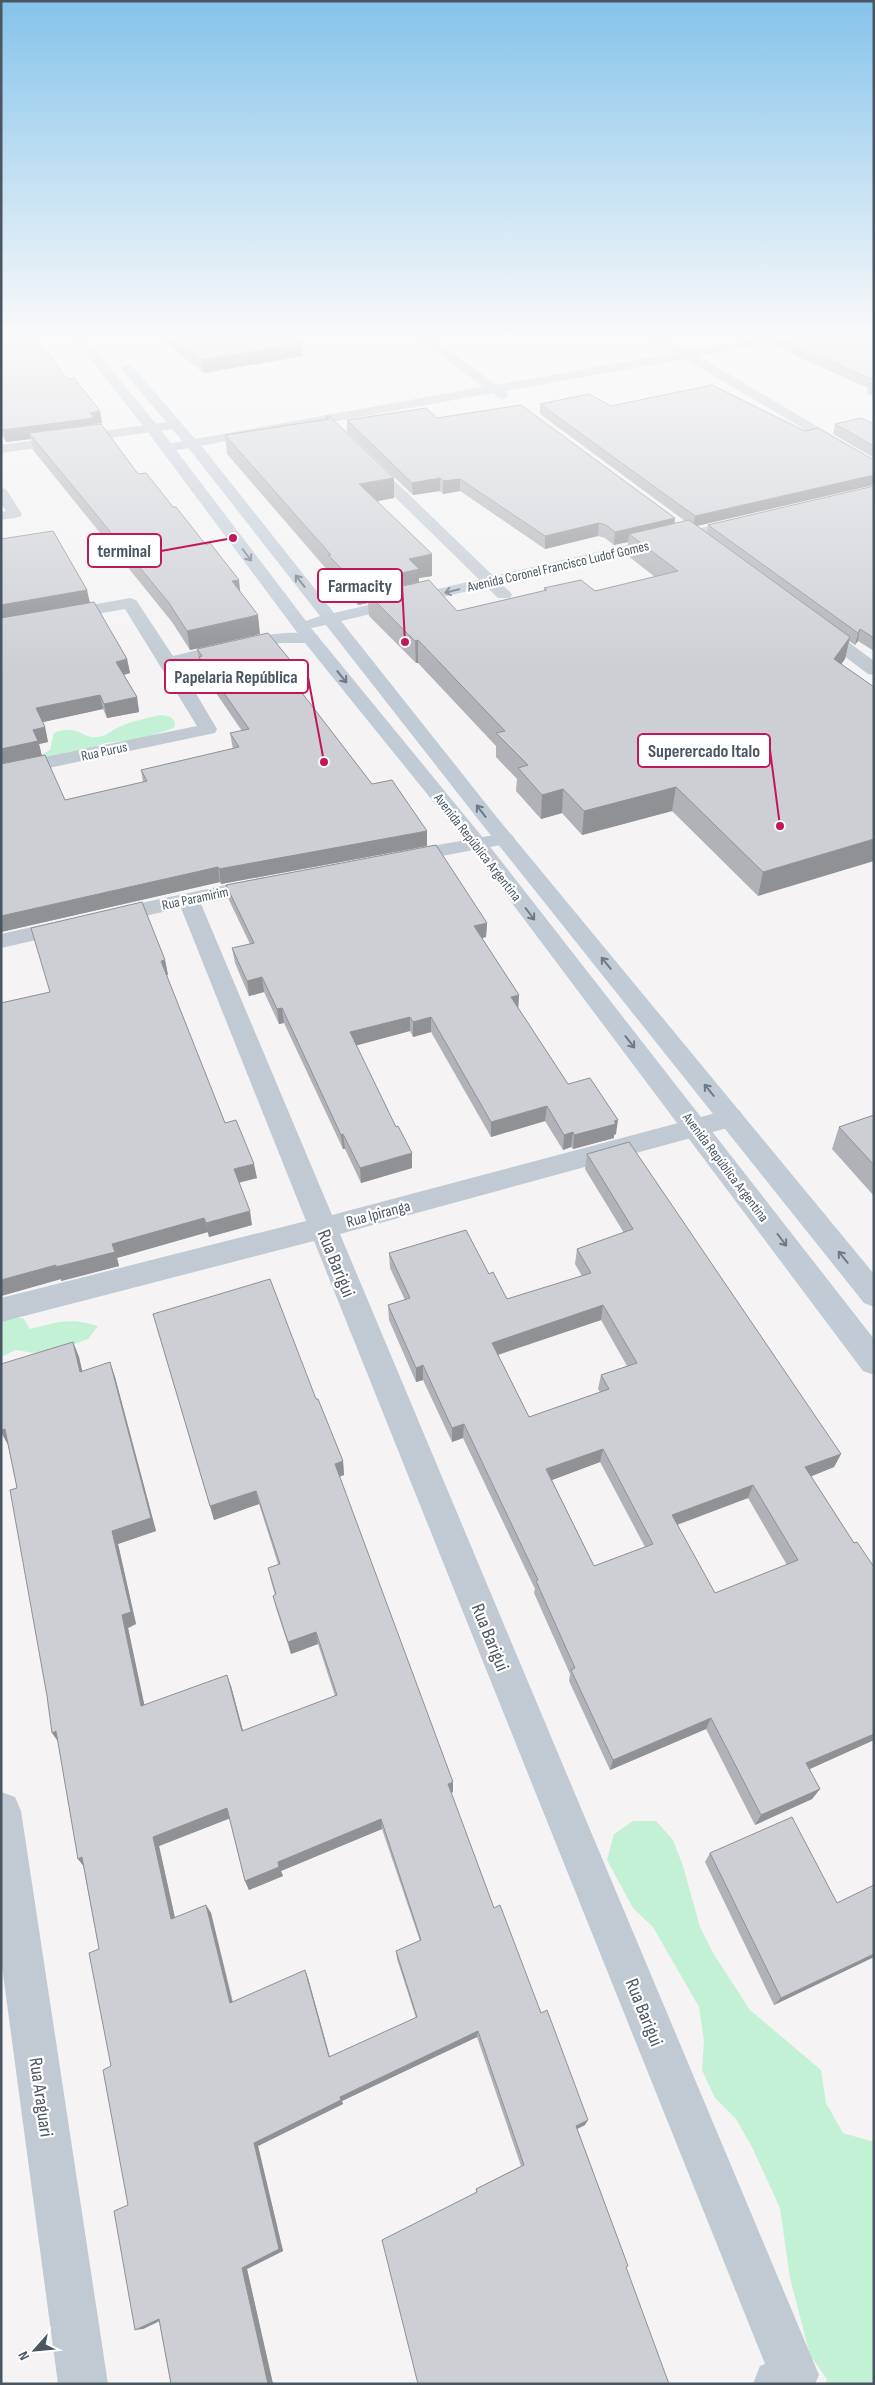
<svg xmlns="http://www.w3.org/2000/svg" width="875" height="2385" viewBox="0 0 875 2385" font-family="'Sofia Sans Condensed',sans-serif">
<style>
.green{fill:#c3f1d5}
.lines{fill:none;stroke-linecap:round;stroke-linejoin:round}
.street{fill:#c1cad2;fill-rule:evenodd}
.secondary{fill:#c1cbd6;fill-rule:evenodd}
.wall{fill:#b0b2b7;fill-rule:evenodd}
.shaded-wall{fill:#909195}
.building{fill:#cdcfd5;stroke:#909195;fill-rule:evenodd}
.oneway{stroke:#6e7984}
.labels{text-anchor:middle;stroke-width:4.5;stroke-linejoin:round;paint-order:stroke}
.far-street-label{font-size:14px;fill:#4a5661;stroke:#fff}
.street-label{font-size:16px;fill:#4a5661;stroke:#fff}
.near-street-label{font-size:19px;fill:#4a5661;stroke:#fff}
.leader{fill:none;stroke:#c2185b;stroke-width:2}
.callout-dot{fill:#c2185b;stroke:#fff;stroke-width:2}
.callout{fill:#fff;stroke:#c2185b;stroke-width:2}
.callout-label{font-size:18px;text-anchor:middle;font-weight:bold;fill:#4a5661}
</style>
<rect width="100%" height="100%" fill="#f5f3f3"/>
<path class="green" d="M161,715L171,717L175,722L174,728L141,739L105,743L77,756L1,760L41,755L50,750L54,733C79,722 83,742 102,736C108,735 113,729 119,727C132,721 147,718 161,715Z
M5,1318H23L30,1329C58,1322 69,1317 98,1326L88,1339L52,1352L34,1353L16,1350L1,1357V1320Z
M633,1821H656L673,1840L683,1866L700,1927L713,1953L750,2010L821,2070L826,2103L843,2133L874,2142V2384H826L827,2379L810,2355L790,2278L780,2208L752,2147L736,2119L715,2098L702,2070L704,2041L699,2007L653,1927L633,1908L607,1860L614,1834Z"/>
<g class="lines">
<path class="street" d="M416,336H430L496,385L675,353L646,336H661L688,351L770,336H797L791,339L698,356L874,460V470L685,359L505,391L509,396L503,400L492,393L167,452L160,448L167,444L483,387Z
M175,421L180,422L182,425L180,428L1,453V445Z
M367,458L372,459L510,592L512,595L510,598H498L362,465L360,462L362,459Z
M1,488L6,489L22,514L20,517L1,520V512L6,511L1,504Z
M130,598L136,600L173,656C213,647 278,626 317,635L320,639L317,643H280L179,665L217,729L215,733L1,778V766L197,726L125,609L1,631V621Z
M817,622L823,623L874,661V675L868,674L811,631L809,627L811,623Z
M505,833L512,835L515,839L512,843L404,863L396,862L393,857L396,852L404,851Z
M264,877L272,879L275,884L272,889L201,904L332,1215L731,1109L740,1111L744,1118L740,1125L731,1127L340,1234L819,2375L815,2384H753L760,2366L765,2364L314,1241L1,1322V1298L306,1221L181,908L108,924L100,922L97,917L100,912L108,910Z
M68,919L76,921L79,926L76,931L1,948V934Z
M1,1792L15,1797L21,1811L108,2384H58L1,1959Z"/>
<path class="secondary" d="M72,336H84L157,425L306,621L320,616L194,455L123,371L121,368L123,365H131L204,449L334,613L744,518L749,519L751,522L749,525L341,621L495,815L874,1274V1307L864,1303L481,823L326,625L311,628L484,839L874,1339V1375L863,1371L470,847L305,643L147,431Z"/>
</g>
<path class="wall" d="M1,336L67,379L100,411L102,423L96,424L138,474L173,507L241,593L260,634L190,650L172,622L33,450L31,439L6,442L1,434Z
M156,336H293L303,356L204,373Z
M775,336H874V396L867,393L868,388L785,351V349L774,344Z
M712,385L697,526L707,532L708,525L874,486V651L858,641L855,645L849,641L845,659L841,664L758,896L672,811L582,835L562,813L541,819L516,791L517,779L496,757V746L418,663H416L369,616L368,603L358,605L329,577V572L227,454L225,435L327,420L326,416L394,478V498L378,501L432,576L419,578V583L457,611L544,591V588L595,591L655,577L627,555L628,542L614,545L605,538L598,536L545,549L460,491L443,494L440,491L413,495L347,432V420L437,418L675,523L685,521L540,414V404L611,406Z
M835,424H874V458L833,434Z
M1,539L87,590L89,603L127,659L130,673L124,675L137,697L139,712L107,718L103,709L42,722L45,727L48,742L39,744L42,756L65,800L143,782L141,770L233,749L230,733L242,731L201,671V665L199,663L197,649L304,677L305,691L301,692L372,784L427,831V846L221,884L220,882L1,932Z
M226,885L487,923L486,937L482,938L519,995L518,1009L568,1084L616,1134L614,1135V1138L573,1149L571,1147L563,1150L545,1121L491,1137L431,1032L413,1037L410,1031L356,1045L412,1168L361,1183L345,1149H343L284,1023L279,1024L264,992L249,996L235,963L232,948L250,944L229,900Z
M165,960L168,975H166L225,1123L257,1178L239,1183L252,1225L209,1237L208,1232L117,1258L119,1266L61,1281V1279L1,1296V1003L50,992Z
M874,1115V1196L832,1149L839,1127Z
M587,1154L841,1454L834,1467L811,1476L854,1543L874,1567V1740L809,1769L820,1789L812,1799L755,1825L706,1729L610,1770L569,1681L570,1674L534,1593L535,1589L463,1438L452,1442L423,1380L416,1382L389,1320L388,1305L405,1300L390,1268L389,1253L489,1274L507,1299L582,1276L575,1264L577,1249L624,1233L585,1169ZM601,1320L627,1366L601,1375L598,1389L600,1392L529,1417L498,1355ZM600,1462L645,1547L594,1566L552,1480ZM748,1498L787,1565L715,1593L677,1525Z
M153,1314L316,1399L343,1461L344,1475L339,1477L453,1782V1792L451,1793L494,1908L541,2013L585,2125L577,2129L628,2266L476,2193V2189L521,2166L477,2037L342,2101L343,2104L258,2146L283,2251L247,2269L273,2384H171L159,2321L143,2329L111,2066L99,1949L83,1865L78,1859L58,1742L47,1696L17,1488L8,1445L73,1342L79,1357L82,1372L110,1362L115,1377L156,1531L118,1544L136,1624L128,1628L144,1705L231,1686L243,1731L335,1696L318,1644L291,1654L276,1608L273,1596L275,1595L271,1581L268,1568L278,1564L259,1504L214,1520ZM229,1818L245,1881L249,1890L283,1876L281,1871L382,1829L420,1941L396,1951L397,1959L416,2018L330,2057L308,1978L305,1970L233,2002L211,1913L206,1905L175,1918L159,1846Z
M710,1853L837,1903L874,1885V1957L774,2005L705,1862Z"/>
<path class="shaded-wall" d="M302,343L303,356L204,373L202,360Z
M100,411L102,423L29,433L31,439L6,442L3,430Z
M874,475V485L693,527L695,516Z
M394,478V498L360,504L359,484Z
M440,478V491L413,495L412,483Z
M460,479V491L443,494V481Z
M675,518L674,531L629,534L628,542L614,545L615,532Z
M599,523L598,536L545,549V536Z
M432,554V576L419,578V591L368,594V603L358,605L357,584L409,559Z
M239,580L241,599L232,581Z
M87,590L90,603L1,619V605Z
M258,615L260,634L190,650L187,631Z
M860,629L858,641L855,645L858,633Z
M850,637L845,659L829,682L834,659Z
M418,640V663H416L415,641Z
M127,659L130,673L119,676L116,662Z
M304,677L305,691L293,694L292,680Z
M100,695L103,709L39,723L36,708Z
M137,697L139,712L107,718L104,704Z
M45,727L48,742L39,744L42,756L1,764V749L33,730Z
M676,787L672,811L582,835L584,811Z
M563,789L562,813L541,819L542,795Z
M427,831V846L221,884L219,869Z
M874,839V861L758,896L763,872Z
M218,867L220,882L1,932V916Z
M487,923L486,937L474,940V926Z
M165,960L168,975L163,976L161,961Z
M262,977L264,992L249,996L247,981Z
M519,995L518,1010L511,997Z
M282,1008L284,1023L279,1024L277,1009Z
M410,1017V1031L351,1047L350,1032Z
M431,1017V1032L413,1037V1022Z
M547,1106L545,1121L491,1137V1122Z
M618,1120L616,1134L614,1135V1138L573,1149L574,1135Z
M573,1132L571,1147L563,1150L564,1135Z
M343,1134L345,1149H343L341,1135Z
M412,1153V1168L361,1183L360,1168Z
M254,1164L257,1178L236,1183L234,1169Z
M250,1211L252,1225L209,1237L206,1223Z
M204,1218L208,1232L117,1258L119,1266L61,1281V1279L1,1296V1280L56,1265L112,1244Z
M603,1305L601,1320L491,1357L492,1343Z
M73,1342L79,1357L86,1387L80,1372Z
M110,1362L115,1377L156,1531L118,1544L136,1624L128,1628L147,1717L141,1706L122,1615L112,1531Z
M423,1365V1380L416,1382V1368Z
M464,1424L463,1438L452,1442V1428Z
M5,1429L12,1443L8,1445L1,1432V1430Z
M603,1449L600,1462L544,1483L546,1469Z
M841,1454L834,1467L800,1481L805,1467Z
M343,1461L344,1475L336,1478L335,1464Z
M753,1485L748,1498L668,1528L672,1515Z
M256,1491L259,1504L214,1520L210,1506Z
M316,1632L318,1644L291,1654L288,1642Z
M227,1675L231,1686L246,1742L242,1731Z
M711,1718L706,1729L610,1770L613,1760Z
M56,1731L59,1743L52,1733Z
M874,1734V1740L799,1774L806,1763Z
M453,1782V1792L448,1794V1784Z
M820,1789L812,1799L755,1825L761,1815Z
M227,1808L231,1818L159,1846L177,1927L171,1919L153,1837Z
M381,1819L382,1829L281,1871L283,1876L249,1890L245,1881L278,1862Z
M82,1857L85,1868L78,1859Z
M206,1905L211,1913L234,2010L230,2003Z
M874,1954V1957L774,2005L781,1998Z
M305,1970L308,1978L331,2062L329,2057Z
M478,2031L477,2037L342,2101L343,2104L258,2146L283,2251L247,2269L273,2384H268L242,2268L254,2143L340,2097Z
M588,2120L585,2125L573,2131L576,2126Z
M166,2318L143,2329L135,2330L159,2319Z"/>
<path class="building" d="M1,336H35L67,379L74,378L100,411L90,413L94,418L3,430L1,427Z
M170,336H293L302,343L202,360Z
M778,336H874V380L786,342L791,341Z
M874,382V385L869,383Z
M712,385L805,431L818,428L874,460V475L695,516L540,404L589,394L611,406Z
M521,405L675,518L615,532L606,525L599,523L545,536L460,479L443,481L440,478L412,483L347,420L426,408L437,418Z
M326,416H329L394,478L359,484L432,554L409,559L419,569L357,584L328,555H331L225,435L329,419Z
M861,418L874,424V446L835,424Z
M101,424L138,474L146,473L173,507H176L206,545L210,543L239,580L232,581L258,615L187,631L169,603L29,433Z
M874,486V638L860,629L858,633L708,525Z
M689,520L850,637L834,659L874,687V839L763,872L676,787L584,811L563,789L542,795L518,768L528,765L496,733L505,731L418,640L415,641L368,594L429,580L457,611L547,590L544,588L581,580L595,591L678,571L629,534Z
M53,531L87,590L1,605V539Z
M94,602L127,659L116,662L137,697L104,704L100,695L36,708L45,727L33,730L38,741L1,749V618Z
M268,633L304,677L292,680L372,784L392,780L427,831L219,869L218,867L1,916V764L45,755L65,800L147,781L141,770L239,747L230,733L249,729L199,657L202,656L197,649Z
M436,845L487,923L474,926L519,995L511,997L568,1084L590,1078L618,1120L614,1121L616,1124L574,1135L573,1132L564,1135L547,1106L491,1122L431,1017L413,1022L410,1017L350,1032L396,1127L398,1126L412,1153L360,1168L343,1134L341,1135L282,1008L277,1009L262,977L247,981L232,948L254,943L226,885Z
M142,902L165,960L161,961L225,1123L236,1120L254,1164L234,1169L250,1211L206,1223L204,1218L112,1244L115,1252L56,1267V1265L1,1280V1003L50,992L31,928Z
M874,1115V1165L839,1127Z
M629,1142L841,1454L805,1467L854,1543L857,1542L874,1567V1734L806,1763L820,1789L761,1815L711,1718L613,1760L571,1670L575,1668L536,1581L538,1580L464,1424L452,1428L423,1365L416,1368L388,1305L410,1298L389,1253L466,1230L489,1274L493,1272L507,1299L591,1273L577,1249L633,1229L587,1154ZM603,1305L637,1363L601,1375L609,1389L529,1417L492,1343ZM603,1449L653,1544L594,1566L546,1469ZM753,1485L798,1560L715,1593L672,1515Z
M270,1279L316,1399H318L343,1461L335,1464L453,1782L448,1784L494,1908L500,1905L541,2013L547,2010L588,2120L576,2126L628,2266L626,2267L669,2384H418L382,2240L477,2192L476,2189L524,2165L478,2031L340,2097L341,2100L254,2143L279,2249L242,2268L268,2384H171L159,2319L135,2330L114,2211L128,2205L103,2070L111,2066L89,1953L99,1949L82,1857L78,1859L56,1731L52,1733L47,1696L10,1490L17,1488L5,1429L1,1430V1364L73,1342L80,1372L110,1362L151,1518L112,1531L131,1612L122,1615L141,1706L227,1675L242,1731L337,1695L316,1632L288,1642L273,1596L276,1594L268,1568L280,1564L256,1491L210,1506L153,1314ZM227,1808L245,1881L279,1867L278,1862L381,1819L421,1940L396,1951L417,2017L329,2057L305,1970L230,2003L206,1905L171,1919L153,1837Z
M792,1817L837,1903L874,1885V1954L781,1998L710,1853Z"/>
<defs><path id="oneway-shaft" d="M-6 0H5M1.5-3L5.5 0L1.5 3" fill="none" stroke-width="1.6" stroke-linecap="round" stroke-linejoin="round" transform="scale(1.25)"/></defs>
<g class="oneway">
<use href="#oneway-shaft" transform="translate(247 555) rotate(53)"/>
<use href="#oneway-shaft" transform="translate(300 581) rotate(-128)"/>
<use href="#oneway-shaft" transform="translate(452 591) rotate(167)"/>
<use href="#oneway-shaft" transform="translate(342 677) rotate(51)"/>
<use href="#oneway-shaft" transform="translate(481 811) rotate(-128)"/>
<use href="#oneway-shaft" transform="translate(530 914) rotate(53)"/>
<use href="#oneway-shaft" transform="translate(606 963) rotate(-129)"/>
<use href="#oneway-shaft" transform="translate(630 1042) rotate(52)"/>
<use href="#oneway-shaft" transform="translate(709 1090) rotate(-129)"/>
<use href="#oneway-shaft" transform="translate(782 1240) rotate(53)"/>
<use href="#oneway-shaft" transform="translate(843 1257) rotate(-129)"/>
</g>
<linearGradient id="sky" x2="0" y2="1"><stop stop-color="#85c3ea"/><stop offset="0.5" stop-color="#fafafa"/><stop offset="1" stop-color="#fafafa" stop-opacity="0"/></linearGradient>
<rect width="875" height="670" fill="url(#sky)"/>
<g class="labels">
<g class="far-street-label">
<text transform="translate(558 566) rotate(-13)" y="5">Avenida Coronel Francisco Ludof Gomes</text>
<text transform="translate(104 751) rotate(-12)" y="5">Rua Purus</text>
<text transform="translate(478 847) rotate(52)" y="5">Avenida República Argentina</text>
<text transform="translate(195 898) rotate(-12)" y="5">Rua Paramirim</text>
<text transform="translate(726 1167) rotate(53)" y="5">Avenida República Argentina</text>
</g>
<g class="street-label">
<text transform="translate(378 1213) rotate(-15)" y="6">Rua Ipiranga</text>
</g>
<g class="near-street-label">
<text transform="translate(337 1263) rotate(68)" y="7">Rua Barigui</text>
<text transform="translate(491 1637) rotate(68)" y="7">Rua Barigui</text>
<text transform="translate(645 2012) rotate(68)" y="7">Rua Barigui</text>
<text transform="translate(42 2097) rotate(82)" y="7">Rua Araguari</text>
</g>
</g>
<path class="leader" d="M233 538L161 551M405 642L402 585M324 762L308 677M780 826L770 750"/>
<g class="callout-dot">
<circle cx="233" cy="538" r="5"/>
<circle cx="405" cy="642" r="5"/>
<circle cx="324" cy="762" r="5"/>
<circle cx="780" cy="826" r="5"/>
</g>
<g class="callout">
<rect x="88" y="534" width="73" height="33" rx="5"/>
<rect x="318" y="569" width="84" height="33" rx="5"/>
<rect x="165" y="660" width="143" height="33" rx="5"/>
<rect x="638" y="734" width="132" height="33" rx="5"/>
</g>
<g class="callout-label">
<text x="124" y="557">terminal</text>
<text x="360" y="592">Farmacity</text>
<text x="236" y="683">Papelaria República</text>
<text x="704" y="757">Superercado Italo</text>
</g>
<rect width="875" height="2385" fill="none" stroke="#4a5661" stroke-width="5"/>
<g transform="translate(35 2350) rotate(243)" stroke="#ffffff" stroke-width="4" paint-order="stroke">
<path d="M0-4L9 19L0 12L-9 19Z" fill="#4a5661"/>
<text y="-8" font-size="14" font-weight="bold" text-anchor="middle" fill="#4a5661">N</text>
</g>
</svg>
